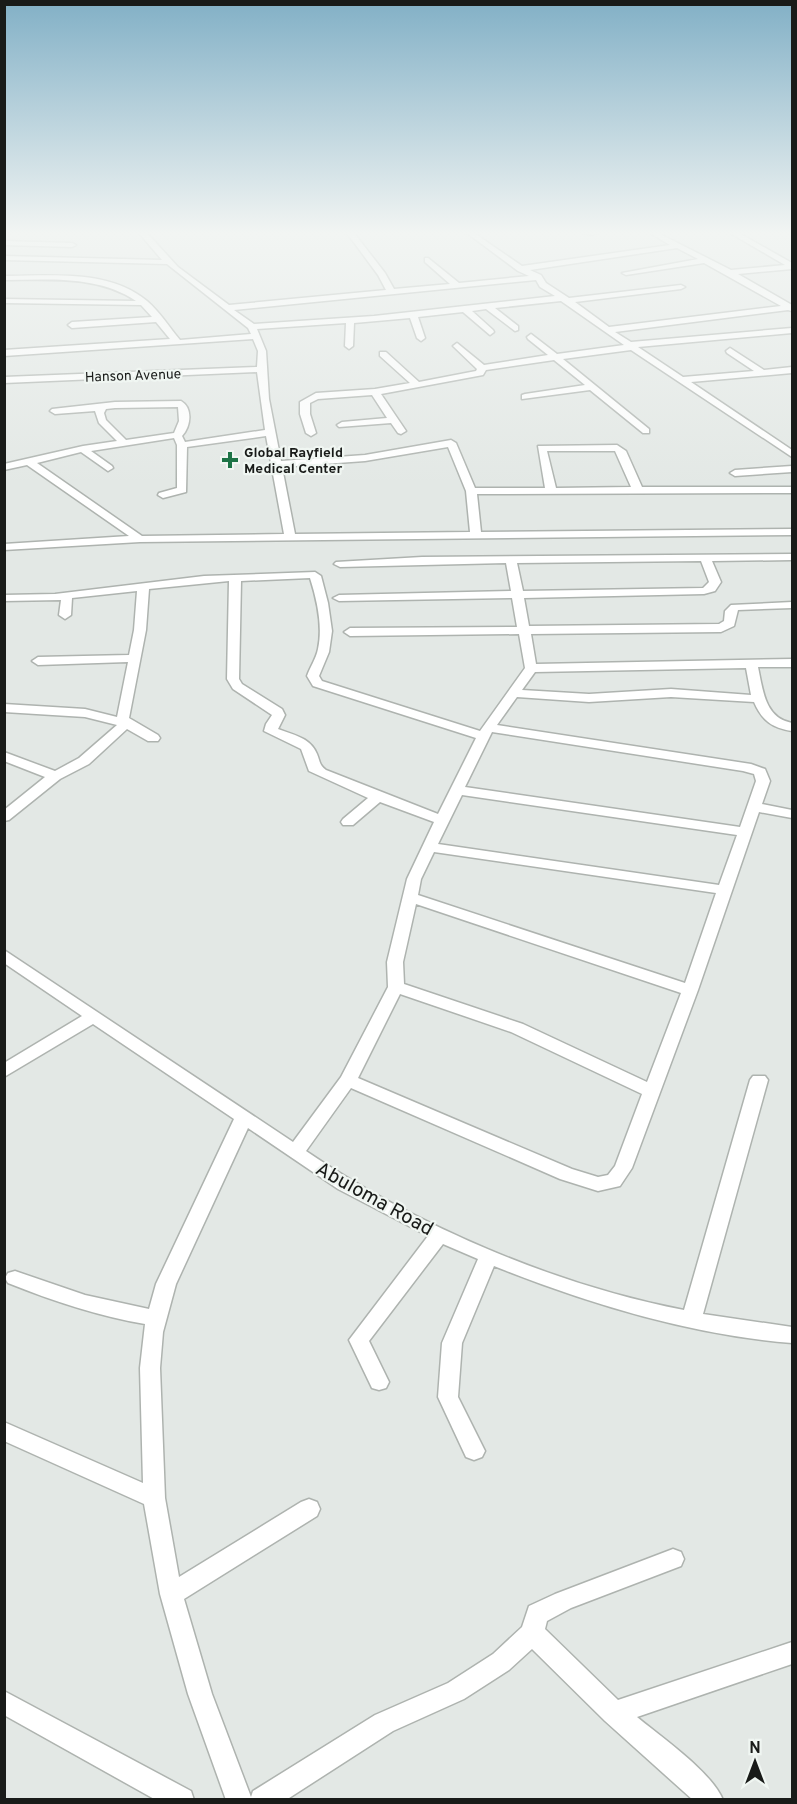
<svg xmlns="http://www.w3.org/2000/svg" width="797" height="1804" viewBox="0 0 797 1804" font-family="Overpass,sans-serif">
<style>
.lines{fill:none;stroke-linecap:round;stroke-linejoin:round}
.minor-casing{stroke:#aeb3af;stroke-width:3}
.minor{fill:#fff;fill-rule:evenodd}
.poi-dot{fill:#1e7447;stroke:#f0f6f2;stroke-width:2}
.labels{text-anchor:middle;stroke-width:4.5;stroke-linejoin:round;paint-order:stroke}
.far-street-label{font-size:14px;fill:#191b19;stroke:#f0f6f2}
.far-poi-label{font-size:14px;font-weight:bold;fill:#191b19;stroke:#f0f6f2;text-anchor:start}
.near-street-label{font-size:20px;fill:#191b19;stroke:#f0f6f2}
</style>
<rect width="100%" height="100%" fill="#e3e8e5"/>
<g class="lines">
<defs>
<path id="minor" d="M139,233H147L178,267L229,305L386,290L378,275L347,233H354L385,273L394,289L450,284L425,262V258H428L459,283L529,276L518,271L467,233H474L522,266L670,245L650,233H658L731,270L785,265L730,233H739L792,263V269L738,274L792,305V311L788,310L615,332L631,342L792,328V333L638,347L683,377L754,371L727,353L726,351L730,348L764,370L792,367V373L691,382L792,450V457L631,350L563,359L649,429V433H643L590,390L522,399V395L525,394L585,385L554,360L486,370L483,375L381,394L406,431L401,434L398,433L391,423L339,427L337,425L342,422L387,418L372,395L318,399L310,403V414L316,433L311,436L306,433L300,414V402L316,393L375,389L410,383L380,356V352H386L419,382L476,371L477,369L453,346L457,343L484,365L548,355L528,339L527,337L531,334L557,354L624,345L561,301L495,308L518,326V330L515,331L486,309L472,311L493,330L494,332L490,335L463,312L418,317L425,338L421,341L417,338L410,318L354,323L353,346L349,349L345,346L346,323L257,329L266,351L269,399L281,461L365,455L451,440L456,443L475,488H545L538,446L617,445L626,451L642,487H792V493L477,494L481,532L792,529V535L140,542L4,550V544L129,536L27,465L4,470V464L83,446L117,441L99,423L95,411L55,414L50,411L52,409L115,402L181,401C193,408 191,426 182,436L185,442L265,430L257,372L4,383V377L257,367L258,351L253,339L4,356V350L170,339L156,322L72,328L68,325L72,322L152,317L141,305L4,303V299L136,301C97,275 49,280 4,280V276C52,276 108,269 147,301C160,312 169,327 180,340L251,334L248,328L167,264L4,260V256L162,260ZM677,248L698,259L622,273L626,275L704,263L781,306L609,327L575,302L681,289L685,287L681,285L569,298L546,283L541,275L530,270ZM536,280L540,287L555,296L374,316L254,324L234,310ZM178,407L179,421L174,433L126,440L106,420L104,413L106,409L115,408ZM266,436L284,534L142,536L37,463L81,452L108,471L113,468L112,466L91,451L174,438L177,445V488L159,493L158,495L163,498L186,492L187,447ZM448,447L466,491L470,532L295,534L282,467L365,461ZM547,451H615L631,487L556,488Z
M584,233H596L592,235Z
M4,241L72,243L76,245L72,247L4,245Z
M792,466V472L735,476L730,473L735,470Z
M792,554V560L712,561L721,582L715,591L704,594L524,598L529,626L719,624L724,621L725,611L731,605L792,602V608L738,610L734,626L721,632L531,634L536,664L792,659V667H758C763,691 765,718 792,723V731C773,728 762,721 754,702L671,697L589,702L517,697L497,725L751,764L765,769L770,781L762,804L792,810V818L759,812L698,990L632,1168L620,1186L598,1191L560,1179L351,1088L306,1151C415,1225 554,1285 684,1310L750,1080L753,1076H765L768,1080L703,1314L792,1327V1343C691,1335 589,1304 494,1266L462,1343L458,1397L485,1451L482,1457L474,1460L466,1457L438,1397L442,1343L478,1259L443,1244L369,1341L389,1382L386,1388L379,1390L372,1388L349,1340L428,1236L338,1189L248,1128L176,1284L163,1332L160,1368L165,1498L179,1577L301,1502L309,1499L317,1502L320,1509L317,1516L184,1599L212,1694L251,1797L253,1791L375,1715L448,1683L493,1654L522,1627L529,1606L555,1594L673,1549L681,1552L684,1559L681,1566L571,1608L547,1621L545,1629L618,1700L792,1642V1664L637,1717C661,1737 712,1772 723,1800H693L605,1721L532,1649L509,1670L464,1699L393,1731L286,1800H226L188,1694L160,1594L144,1504L4,1441V1422L143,1483L140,1368L145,1324C98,1316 53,1301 8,1283L5,1278L8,1273L15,1271L85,1295L149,1309L156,1284L234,1119L93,1024L4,1077V1063L82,1016L4,963V950L293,1142L341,1077L388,987L387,962L407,879L434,822L380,802L353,825H343L341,822L343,819L368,798L309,771L301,749L264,731L266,724L272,715L233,689L227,679L229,581L149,589L146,630L129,718L158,735L160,738L158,741H148L127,729L89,764L60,779L9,820L4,821V810L45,777L4,761V752L55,771L79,758L117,725L85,717L4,712V704L85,709L117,717L128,662L38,665L32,661L38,657L129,655L134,630L137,591L72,598L71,615L65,619L59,615L61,600L4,601V595L55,594L204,576L315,572L321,576L328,603L332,631L329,652L319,676L322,681L480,731L525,668L519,634L350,636L344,632L350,628L517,627L512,598L339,601L333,598L339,595L511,591L506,563L340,567L334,564L336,562L422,557ZM701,561L709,582L703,588L523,591L517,563ZM310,578C317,600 323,626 318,649C316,659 310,667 307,676L313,686L476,738L438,814L326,770C319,765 320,761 317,754C310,737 293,735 278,729L285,715L282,709L242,684L239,679L241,581ZM746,668L751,695L671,689L589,694L522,690L535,672ZM492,732L743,771L754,774L756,781L740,827L465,787ZM462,795L737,835L719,885L438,844ZM434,852L716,893L685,983L418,895L421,879ZM416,904L681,993L647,1082L523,1024L404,984L403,962ZM400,994L511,1032L642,1094L615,1166L608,1175L598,1177L572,1169L358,1078Z
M4,1691L191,1791L194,1800H156L4,1715Z"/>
</defs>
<use href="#minor" class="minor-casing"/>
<use href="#minor" class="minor"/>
</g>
<linearGradient id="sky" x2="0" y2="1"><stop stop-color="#82b0c6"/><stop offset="0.48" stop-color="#f2f5f3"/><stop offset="1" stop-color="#f2f5f3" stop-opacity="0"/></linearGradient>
<rect width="797" height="485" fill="url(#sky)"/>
<path class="poi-dot" d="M227 451h6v6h6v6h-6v6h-6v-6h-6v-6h6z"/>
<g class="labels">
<g class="far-street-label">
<text transform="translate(133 375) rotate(-2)" y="5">Hanson Avenue</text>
</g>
<g class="far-poi-label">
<text x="244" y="457">Global Rayfield<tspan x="244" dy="16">Medical Center</tspan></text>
</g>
<g class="near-street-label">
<text transform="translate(375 1198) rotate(29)" y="7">Abuloma Road</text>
</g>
</g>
<rect width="797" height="1804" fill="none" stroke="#191b19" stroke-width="12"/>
<g transform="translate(755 1762)" stroke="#f0f6f2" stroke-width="4.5" paint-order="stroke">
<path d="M0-4.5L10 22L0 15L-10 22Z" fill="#191b19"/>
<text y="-9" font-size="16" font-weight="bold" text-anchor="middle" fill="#191b19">N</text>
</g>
</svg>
